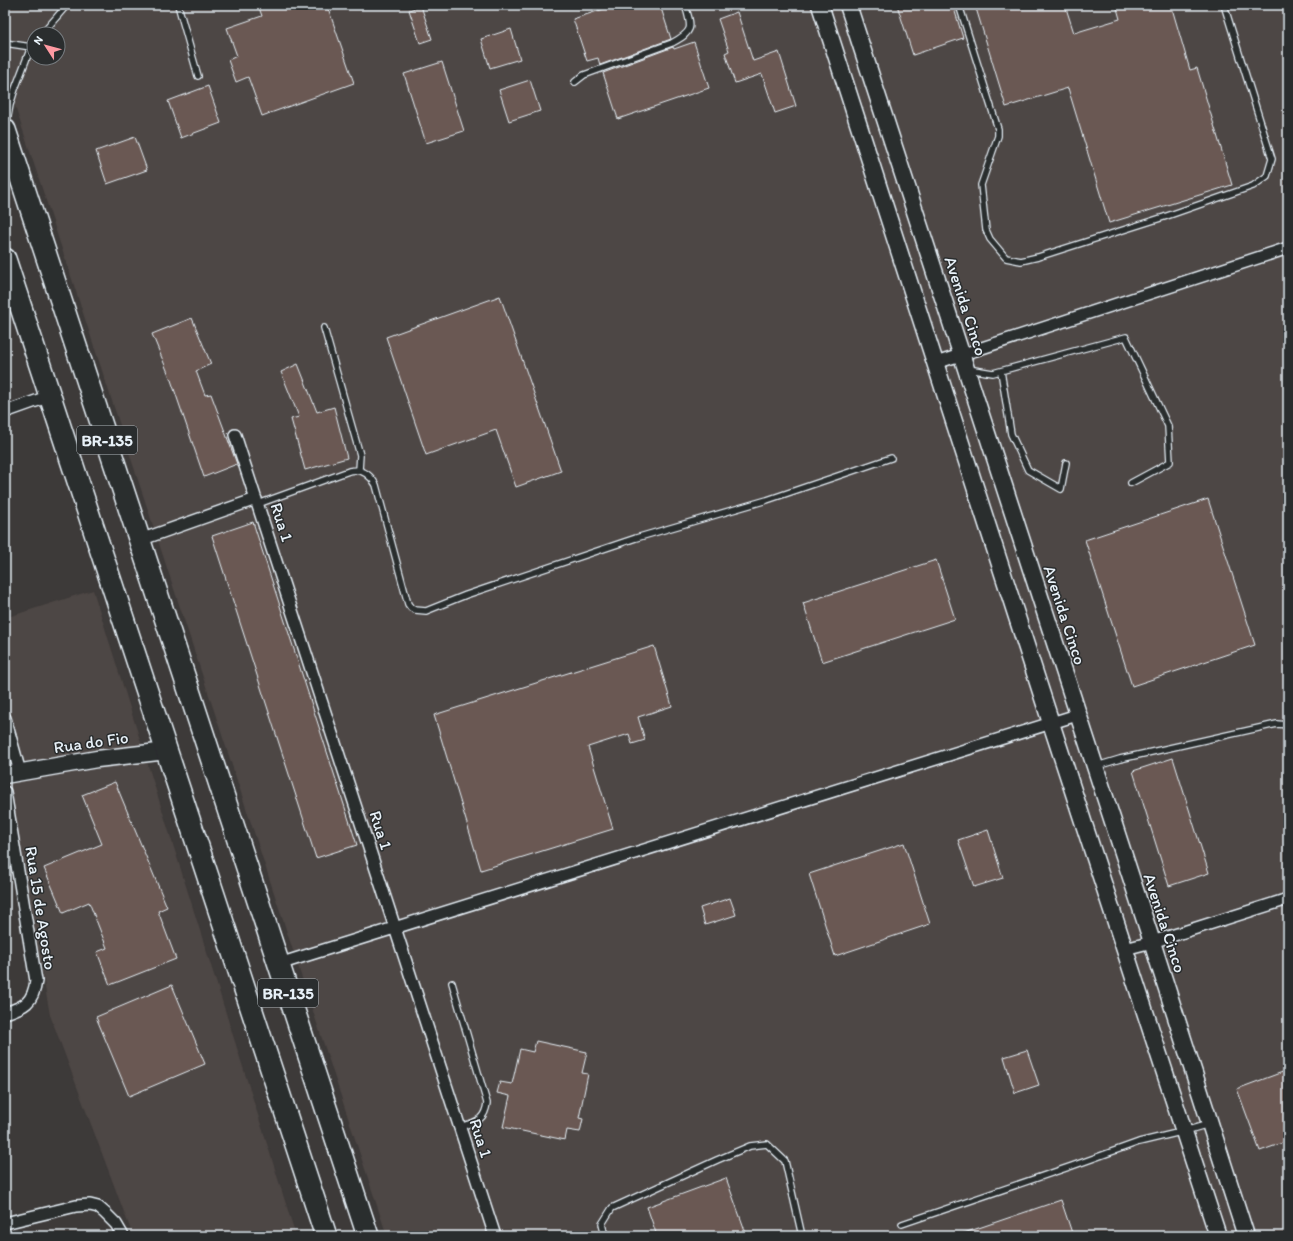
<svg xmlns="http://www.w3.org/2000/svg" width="1293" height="1241" viewBox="0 0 1293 1241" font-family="Itim,sans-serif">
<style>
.built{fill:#4d4644;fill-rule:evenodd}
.building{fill:#6a5952;stroke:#e8f1f8}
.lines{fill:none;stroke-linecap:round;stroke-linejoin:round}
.lane-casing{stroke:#e8f1f8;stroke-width:8}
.street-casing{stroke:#e8f1f8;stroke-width:14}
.secondary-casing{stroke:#e8f1f8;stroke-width:19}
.highway-casing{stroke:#e8f1f8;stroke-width:24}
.lane{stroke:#2a2d2e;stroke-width:5.5}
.street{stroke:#2a2d2e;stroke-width:11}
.secondary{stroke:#2a2d2e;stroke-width:16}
.highway{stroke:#2a2d2e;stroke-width:21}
.labels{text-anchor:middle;stroke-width:3;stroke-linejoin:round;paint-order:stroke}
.shield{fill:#2a2d2e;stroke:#afb6bb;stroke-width:1}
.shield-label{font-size:16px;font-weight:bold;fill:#e8f1f8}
.street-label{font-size:17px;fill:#e8f1f8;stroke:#2a2d2e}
</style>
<rect width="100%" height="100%" fill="#3d3a39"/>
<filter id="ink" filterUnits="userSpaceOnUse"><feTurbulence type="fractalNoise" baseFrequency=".025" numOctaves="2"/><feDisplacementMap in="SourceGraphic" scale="8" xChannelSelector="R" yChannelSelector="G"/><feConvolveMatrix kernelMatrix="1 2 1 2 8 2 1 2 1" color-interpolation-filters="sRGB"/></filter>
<g filter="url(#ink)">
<path class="built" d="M5,5H1288V1236H387L5,76ZM34,34H58V58H34Z
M93,590L296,1236H133L50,1015L5,767V618Z"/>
<path class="building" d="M258,5H327L354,83L262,116L248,77L236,82L228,60L237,56L227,28L262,16Z
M616,5H660L671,39L600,65L598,58L587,61L573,19Z
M897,5H953L963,38L913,55Z
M975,5H1065L1074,33L1120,19L1116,5H1171L1190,70L1197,68L1232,185L1109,223L1068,88L1006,107Z
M421,6L432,39L420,43L409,10Z
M737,12L753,61L779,52L796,106L775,113L762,74L735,83L725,53L729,51L718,19Z
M511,29L520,59L490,68L481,39Z
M694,42L709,88L618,119L603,73L673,47L674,49Z
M442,62L464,131L426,143L404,74Z
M530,80L540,111L509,121L499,90Z
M208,86L221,123L181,138L168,101Z
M135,137L147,170L107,184L96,151Z
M500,296L561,471L516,487L496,430L426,455L386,337Z
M192,318L211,364L196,371L205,395L211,394L237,464L204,477L171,380L152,334Z
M298,364L317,412L334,407L347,458L305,470L291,419L299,417L281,372Z
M1208,499L1255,645L1132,686L1085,540Z
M253,522L357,845L316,858L212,536Z
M936,560L955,619L822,662L803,603Z
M654,646L672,706L638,717L645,740L632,744L629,734L588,747L613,829L481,870L434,715Z
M1173,758L1209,873L1169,886L1133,771Z
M115,782L167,907L158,911L176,959L110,985L97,952L107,948L89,902L63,913L44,868L102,844L82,795Z
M988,830L1003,878L974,887L958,840Z
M904,843L930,924L835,956L809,874Z
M730,898L736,915L705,925L700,908Z
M172,985L205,1064L129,1096L96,1017Z
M536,1041L587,1052L582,1073L588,1074L579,1118L583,1119L580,1132L567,1130L565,1140L503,1127L510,1096L497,1093L500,1082L512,1084L520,1049L533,1052Z
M1027,1050L1039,1085L1015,1093L1004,1057Z
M1288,1070V1141L1260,1151L1237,1089Z
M726,1178L747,1236H657L647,1207Z
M1061,1200L1073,1236H961V1234Z"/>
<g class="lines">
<defs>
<path id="lane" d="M178,5L198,76
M959,5L998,129V136L981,185L986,230L990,239L1006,258L1021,261L1038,257L1164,217L1253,186L1267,176L1272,159L1224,5
M42,34L67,5
M5,43L31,47
M575,82L584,75L672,43C694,31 692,28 685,5
M6,127L10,105L15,89L31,47L34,44
M324,328L360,455L359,470
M968,369L993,373L1126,337L1168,426L1170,462L1131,483
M1001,371L1011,434L1028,470L1061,489L1066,463
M258,504L349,471C361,468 370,474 376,485L408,604L411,608L415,610L426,611L466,595L636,538L767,500L891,458
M1097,766L1120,759L1277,724L1288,725
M452,983L487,1103C485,1121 475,1122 460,1127
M902,1224L1072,1166L1139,1142L1185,1131L1209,1124
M605,1236L602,1224L612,1208L717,1160L750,1146L767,1144L785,1161L802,1236"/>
<path id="street" d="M936,363L1288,248
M5,412L50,396
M235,435L495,1236
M140,540L256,499
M5,718L20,772
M5,792L36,981C33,1003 24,1007 5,1013
M1125,949L1152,942L1288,899
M279,964L1077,715
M5,1223L76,1206L90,1205L98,1207L105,1213L116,1224L123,1236"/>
<path id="secondary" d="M820,5L1051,723L1218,1236
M848,5L1152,942L1246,1236
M5,775L97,759L167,751"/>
<path id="highway" d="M5,130L368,1236
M5,259L326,1236"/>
</defs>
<use href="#lane" class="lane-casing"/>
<use href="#street" class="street-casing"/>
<use href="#secondary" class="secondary-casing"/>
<use href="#highway" class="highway-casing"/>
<use href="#lane" class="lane"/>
<use href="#street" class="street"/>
<use href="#secondary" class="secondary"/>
<use href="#highway" class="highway"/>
</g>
</g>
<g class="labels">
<g class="shield">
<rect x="77" y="426" width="60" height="28" rx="3"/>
<rect x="258" y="979" width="60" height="28" rx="3"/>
</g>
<g class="shield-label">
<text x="107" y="446">BR-135</text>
<text x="288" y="999">BR-135</text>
</g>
<g class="street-label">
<text transform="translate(966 306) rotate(72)" y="6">Avenida Cinco</text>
<text transform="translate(282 522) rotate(72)" y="6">Rua 1</text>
<text transform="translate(1065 615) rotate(72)" y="6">Avenida Cinco</text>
<text transform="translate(91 742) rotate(-8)" y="6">Rua do Fio</text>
<text transform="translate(381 830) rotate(72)" y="6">Rua 1</text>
<text transform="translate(41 908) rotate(81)" y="6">Rua 15 de Agosto</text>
<text transform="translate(1165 923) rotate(72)" y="6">Avenida Cinco</text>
<text transform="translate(481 1138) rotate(72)" y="6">Rua 1</text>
</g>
</g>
<rect width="1293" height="1241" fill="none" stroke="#2a2d2e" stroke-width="20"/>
<rect x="10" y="10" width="1273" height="1221" fill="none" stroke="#e8f1f8" stroke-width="1.5" filter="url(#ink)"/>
<g transform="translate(46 46) rotate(306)"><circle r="19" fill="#2a2d2e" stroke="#767b7f"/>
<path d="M0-3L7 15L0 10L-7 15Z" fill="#ff9aa2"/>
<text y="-6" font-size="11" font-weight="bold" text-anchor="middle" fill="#e8f1f8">N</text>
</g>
</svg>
